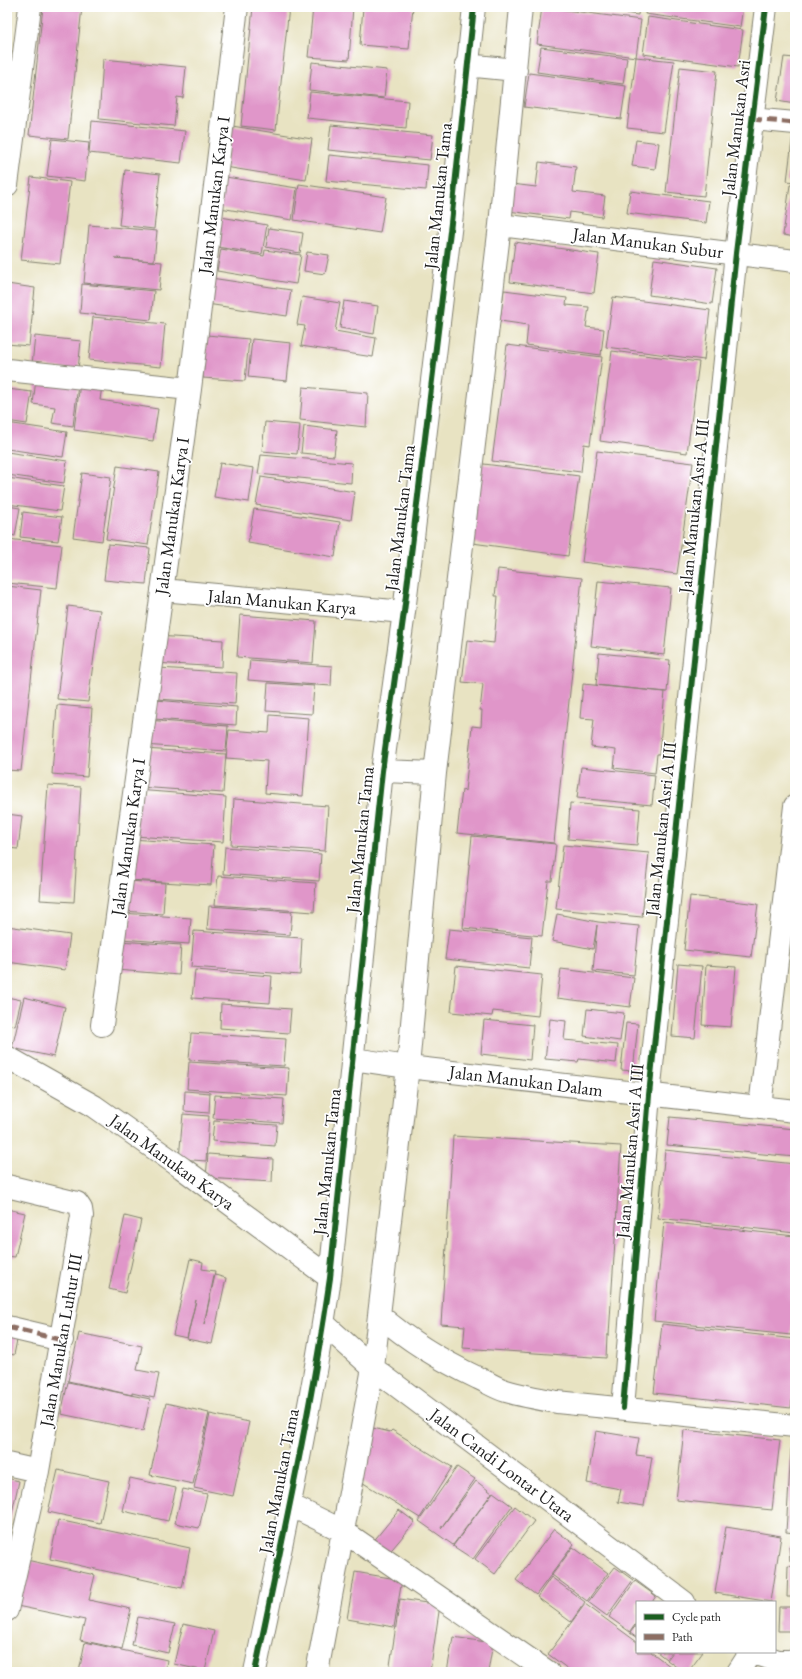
<svg xmlns="http://www.w3.org/2000/svg" width="802" height="1679" viewBox="0 0 802 1679" font-family="'EB Garamond',serif">
<style>
.building{fill:#e096c9}
.lines{fill:none;stroke-linecap:round;stroke-linejoin:round}
.minor-casing{stroke:#82806f;stroke-width:24}
.minor{stroke:#fff;stroke-width:22}
.quiet{stroke:#8d6e63;stroke-width:5;stroke-dasharray:10 5;stroke-linecap:butt}
.cycleway-casing{stroke:#fff;stroke-width:8}
.cycleway{stroke:#1b5e20;stroke-width:6}
.labels{text-anchor:middle;stroke-width:3.5;stroke-linejoin:round;paint-order:stroke}
.street-label{font-size:18px;fill:#1c1c1c;stroke:#fff}
</style>
<rect width="100%" height="100%" fill="#fff"/>
<filter id="ink" filterUnits="userSpaceOnUse"><feTurbulence type="fractalNoise" baseFrequency=".025" numOctaves="2"/><feDisplacementMap in="SourceGraphic" scale="8" xChannelSelector="R" yChannelSelector="G"/><feConvolveMatrix kernelMatrix="1 2 1 2 8 2 1 2 1" color-interpolation-filters="sRGB"/></filter>
<filter id="wash" filterUnits="userSpaceOnUse"><feTurbulence type="fractalNoise" baseFrequency=".012" numOctaves="4" result="noise"/><feDisplacementMap in="SourceGraphic" scale="16" xChannelSelector="R" yChannelSelector="G"/><feGaussianBlur stdDeviation="0.9" result="paint"/><feColorMatrix in="noise" values="0 0 0 0 0 0 0 0 0 0 0 0 0 0 0 0 0 1.4 0 .05"/><feComposite in="paint" operator="in"/></filter>
<g filter="url(#wash)">
<rect width="100%" height="100%" fill="#e8e3c2"/>
<g id="blocks">
<path class="building" d="M43,7H82L68,139L29,135Z
M253,7H289L276,130L241,126Z
M313,7H353L349,60L308,57Z
M363,7H413L409,49L360,45Z
M542,7L641,20L636,57L537,44Z
M583,7H639L638,15Z
M646,7H743L740,27L645,14Z
M648,17L743,30L738,67L643,54Z
M541,47L627,58L623,84L537,72Z
M636,57L674,61L664,132L627,128Z
M784,57L795,58V104L777,101Z
M103,59L186,67L183,98L177,97L174,126L99,119Z
M312,62L387,70L384,98L309,90Z
M680,67L717,71L704,196L666,192Z
M529,73L626,86L621,119L524,107Z
M310,92L408,101L406,128L307,118Z
M92,121L185,131L181,163L89,153Z
M331,125L433,135L430,160L328,150Z
M232,126L312,139L306,180L225,167Z
M793,133L795,134V182L787,181Z
M52,139L89,143L85,181L47,176Z
M636,140L659,143L655,169L632,166Z
M329,155L428,165L426,190L326,181Z
M539,162L576,167L573,192L605,196L602,217L570,212L569,219L508,211L512,184L536,187Z
M125,170L160,174L154,229L119,225Z
M219,176L297,188L292,220L214,207Z
M31,177L70,182L60,264L21,260Z
M299,184L386,197L380,233L294,220Z
M790,185H795V237L783,235Z
M630,191L709,201L706,223L627,213Z
M221,217L267,225L262,254L217,247Z
M89,225L157,231L154,261L115,258L162,262L159,290L84,283Z
M269,228L303,233L300,253L266,247Z
M515,242L599,254L594,293L510,282Z
M221,249L264,256L265,250L301,255L296,284L217,271Z
M307,252L329,255L325,274L304,271Z
M654,259L717,268L712,304L649,295Z
M211,278L291,290L287,316L207,304Z
M7,284L35,288L29,346L7,344Z
M82,284L154,291L151,320L80,313Z
M504,290L567,298L566,305L589,307L586,327L604,329L601,355L526,345L528,325L500,321Z
M302,297L340,303L335,331L376,338L373,357L301,346L305,326L297,325Z
M613,297L710,310L704,360L606,347Z
M344,301L378,306L374,334L340,328Z
M93,317L165,324L161,367L89,360Z
M207,335L249,339L245,381L203,378Z
M35,336L81,341L78,370L32,365Z
M252,339L291,343L287,381L248,377Z
M507,345L602,357L590,445L584,444L581,472L492,461Z
M612,351L699,362L687,453L600,441Z
M36,379L78,385L73,426L52,423L55,407L33,404Z
M80,383L102,386L100,400L158,409L153,441L74,430Z
M303,387L368,393L366,427L300,420Z
M7,389L32,392L27,424L7,421Z
M265,422L300,425L297,454L262,451Z
M7,423L67,432L63,457L7,449Z
M304,426L337,430L334,456L301,453Z
M597,451L693,463L677,574L582,562Z
M7,452L67,461L64,483L7,475Z
M261,455L352,463L351,483L258,474Z
M220,463L254,468L249,502L214,497Z
M476,463L579,476L568,556L465,542Z
M117,466L159,472L148,545L106,539Z
M82,473L111,477L102,541L73,537Z
M261,477L355,492L351,520L256,505Z
M7,478L64,486L60,511L7,504Z
M7,506L20,508L15,536L7,534Z
M254,509L340,522L335,557L248,543Z
M23,512L62,517L58,541L20,537Z
M7,539L62,545L57,588L7,583Z
M108,544L150,548L146,584L104,580Z
M498,569L582,578L554,843L457,833L462,790L465,791L472,726L481,727L482,710H480L483,684L462,682L467,640L494,643L498,596H495Z
M598,581L671,588L664,655L591,646Z
M7,586L41,590L21,771L7,770Z
M68,606L100,610L88,702L57,699Z
M240,615L316,621L313,663L237,657Z
M156,636L223,640L222,667L154,663Z
M599,653L670,660L667,692L596,685Z
M250,660L332,666L331,686L248,680Z
M159,668L237,673L235,704L157,699Z
M268,683L314,686L312,714L266,711Z
M583,684L665,692L659,754H657L655,773L614,768L616,750L591,747L594,719L580,718Z
M156,700L237,707L236,725L154,719Z
M57,705L92,708L87,777L52,774Z
M270,715L309,718L303,796L265,793L267,761L226,758L229,730L269,733Z
M146,720L228,726L226,751L144,745Z
M143,749L226,754L223,793L140,787Z
M581,767L655,775L652,805L577,798Z
M48,785L81,787L74,902L40,900Z
M137,790L226,797L223,842L134,836Z
M234,799L328,806L325,851L231,845Z
M570,803L640,809L637,845L568,839Z
M7,814L22,816L18,849L7,848Z
M472,836L556,844L552,881H548L542,936L463,928Z
M132,839L214,845L211,885L129,880Z
M563,845L649,853L642,917L556,909Z
M225,847L321,854L319,881L223,874Z
M218,876L316,883L314,912L215,905Z
M126,881L165,883L163,914L124,911Z
M690,896L758,904L751,957L684,950Z
M209,906L292,912L290,935L207,929Z
M122,913L191,918L189,944L121,939Z
M557,914L598,922L639,926L634,975L593,971L597,925L593,949L552,941Z
M7,926L70,935L65,970L7,962Z
M449,929L532,937L529,968L445,959Z
M194,931L302,938L300,975L191,967Z
M118,941L181,945L179,975L116,970Z
M678,964L702,966L695,1038L672,1036Z
M706,965L736,967L731,1027L702,1025Z
M456,966L542,975L538,1016L493,1011L492,1016L451,1012Z
M561,969L634,978L630,1007L557,998Z
M195,970L272,976L270,1003L192,998Z
M7,997L21,1000L15,1026L7,1024Z
M24,997L65,1007L54,1057L12,1048Z
M221,1004L291,1009L289,1033L220,1028Z
M587,1009L624,1013L620,1041L584,1036Z
M550,1019L566,1021L564,1040L618,1045L616,1063L579,1059L578,1062L545,1059Z
M484,1020L533,1025L530,1060L481,1054Z
M626,1023L638,1024L633,1071L621,1070Z
M191,1033L286,1039L284,1066L189,1060Z
M189,1062L289,1068L287,1096L187,1089Z
M185,1091L210,1093L209,1113L184,1111Z
M215,1095L284,1099L282,1123L213,1118Z
M183,1114L209,1116L206,1161L179,1159Z
M670,1117L795,1129V1157L667,1145Z
M214,1121L277,1125L275,1146L212,1141Z
M453,1136L621,1146L609,1335H607L606,1358L463,1348L465,1326L441,1324Z
M665,1150L795,1164V1233L658,1218Z
M208,1154L273,1159L272,1182L206,1178Z
M7,1209L25,1213L15,1257L7,1256Z
M125,1216L141,1220L125,1293L109,1289Z
M664,1222L795,1236V1296L791,1335L654,1321Z
M190,1259L203,1262L202,1269L215,1271L204,1324L215,1275L226,1278L212,1344L187,1339L196,1300L187,1338L173,1335Z
M662,1324L795,1339V1374L791,1408L654,1393Z
M7,1328L19,1330L14,1355L7,1353Z
M79,1333L142,1346L137,1370L159,1374L154,1398L132,1393V1395L68,1381Z
M68,1382L150,1399L143,1431L61,1414Z
M166,1403L209,1413L193,1484L150,1475Z
M210,1414L249,1422L233,1496L194,1488Z
M373,1428L390,1432L392,1430L452,1467L420,1518L360,1481Z
M684,1430L780,1440L772,1510L676,1500Z
M596,1431L639,1438L636,1455L652,1457L644,1506L618,1502L621,1489L587,1483Z
M791,1449L795,1450V1533L786,1532Z
M457,1467L475,1479L441,1528L476,1481L492,1493L453,1545L419,1521Z
M58,1470L109,1481L100,1523L48,1512Z
M7,1478L19,1481L8,1531H7Z
M130,1478L176,1488L168,1521L123,1511Z
M183,1489L207,1494L199,1528L175,1523Z
M493,1492L512,1506L473,1559L453,1546Z
M515,1506L534,1521L495,1574L475,1559Z
M399,1510L415,1522L387,1555L372,1543Z
M58,1520L190,1548L182,1588L50,1559Z
M726,1527L781,1536L771,1602L715,1593Z
M554,1529L574,1544L536,1595L516,1580Z
M789,1546H795V1562L790,1561Z
M573,1547L608,1573L587,1601L552,1575Z
M22,1559L95,1575L89,1600L131,1609L122,1649L80,1640L85,1620L12,1605Z
M788,1566L795,1567V1597H787Z
M615,1567L633,1580L607,1616L588,1602Z
M355,1572L402,1580L394,1627L347,1619Z
M551,1577L585,1602L571,1622L537,1597Z
M635,1581L656,1596L652,1602H637V1622L630,1632L609,1617Z
M400,1599L440,1605L430,1672H389Z
M585,1604L637,1642V1652H651L678,1672H572L548,1654Z
M779,1607H795V1631H778Z
M138,1617L175,1624L168,1653L132,1645Z
M183,1624L214,1631L205,1671L174,1664Z
M637,1624V1638L630,1633Z
M453,1637L493,1643L488,1672H447Z
M85,1642L167,1660L165,1672H79Z
M657,1652H671L666,1659Z
M673,1652H703L688,1672H683L667,1660Z
M754,1666L762,1672H750Z"/>
</g>
</g>
<g filter="url(#ink)">
<use href="#blocks" fill-opacity="0" stroke="#82806f" stroke-width="1"/>
<g class="lines">
<defs>
<path id="minor" d="M466,65L516,70
M752,119L795,123
M7,185L30,7
M500,225L795,261
M7,370L190,389
M162,590L404,612
M382,771L435,773
M102,1025L190,389L237,7
M7,1057L94,1106L182,1168L330,1278
M353,1059L408,1067L795,1111
M760,1107L795,806
M7,1186L77,1203L81,1209L82,1216L38,1471L7,1610
M379,1315C409,1341 442,1361 478,1378C487,1382 496,1388 506,1391C523,1396 540,1399 557,1402L795,1426
M323,1323L373,1368L684,1602
M7,1327L62,1340
M623,1408L649,1095L736,253L766,7
M7,1464L38,1471
M290,1505L343,1531L548,1672
M751,1652L778,1661H795
M255,1672C282,1541 311,1410 330,1278L382,771L404,612L451,223L474,7
M317,1672L373,1368L379,1315L408,1067L435,773L500,225L521,7
M738,1672L751,1652"/>
</defs>
<use href="#minor" class="minor-casing"/>
<use href="#minor" class="minor"/>
<path class="quiet" d="M752,119L795,123
M7,1327L62,1340"/>
<defs>
<path id="cycleway" d="M623,1408L649,1095L736,253L766,7
M255,1672C282,1541 311,1410 330,1278L382,771L404,612L451,223L474,7"/>
</defs>
<use href="#cycleway" class="cycleway-casing"/>
<use href="#cycleway" class="cycleway"/>
</g>
</g>
<g class="labels">
<g class="street-label">
<text transform="translate(736 128) rotate(-83)" y="6">Jalan Manukan Asri</text>
<text transform="translate(214 195) rotate(-83)" y="6">Jalan Manukan Karya I</text>
<text transform="translate(438 196) rotate(-84)" y="6">Jalan Manukan Tama</text>
<text transform="translate(648 243) rotate(7)" y="6">Jalan Manukan Subur</text>
<text transform="translate(694 506) rotate(-84)" y="6">Jalan Manukan Asri A III</text>
<text transform="translate(172 516) rotate(-82)" y="6">Jalan Manukan Karya I</text>
<text transform="translate(400 518) rotate(-83)" y="6">Jalan Manukan Tama</text>
<text transform="translate(282 602) rotate(5)" y="6">Jalan Manukan Karya</text>
<text transform="translate(661 829) rotate(-84)" y="6">Jalan Manukan Asri A III</text>
<text transform="translate(128 837) rotate(-82)" y="6">Jalan Manukan Karya I</text>
<text transform="translate(360 840) rotate(-84)" y="6">Jalan Manukan Tama</text>
<text transform="translate(526 1081) rotate(7)" y="6">Jalan Manukan Dalam</text>
<text transform="translate(630 1151) rotate(-85)" y="6">Jalan Manukan Asri A III</text>
<text transform="translate(172 1162) rotate(36)" y="6">Jalan Manukan Karya</text>
<text transform="translate(327 1162) rotate(-84)" y="6">Jalan Manukan Tama</text>
<text transform="translate(61 1340) rotate(-80)" y="6">Jalan Manukan Luhur III</text>
<text transform="translate(502 1465) rotate(37)" y="6">Jalan Candi Lontar Utara</text>
<text transform="translate(279 1481) rotate(-79)" y="6">Jalan Manukan Tama</text>
</g>
</g>
<rect width="802" height="1679" fill="none" stroke="#fff" stroke-width="24"/>
<rect x="636" y="1601" width="140" height="52" fill="#ffffff" stroke="#a4a4a4"/>
<rect x="644" y="1614" width="20" height="6" fill="#1b5e20" stroke="#a4a4a4"/>
<text x="672" y="1621" font-size="12" fill="#1c1c1c">Cycle path</text>
<rect x="644" y="1634" width="20" height="6" fill="#8d6e63" stroke="#a4a4a4"/>
<text x="672" y="1641" font-size="12" fill="#1c1c1c">Path</text>
</svg>
